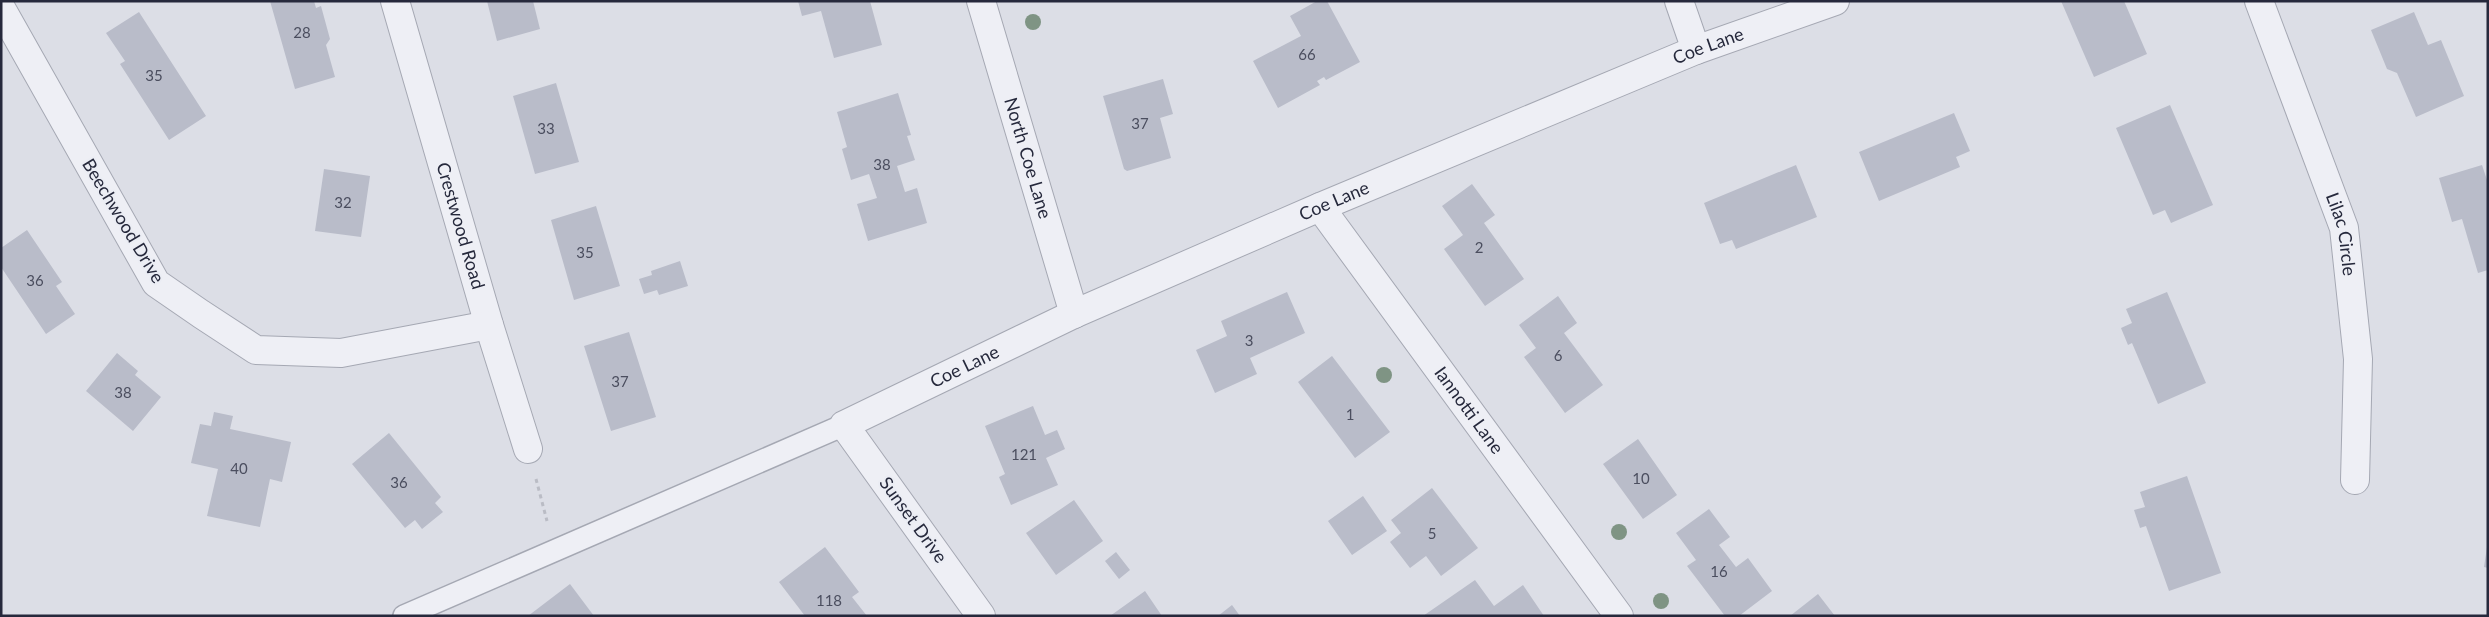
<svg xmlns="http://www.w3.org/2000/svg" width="2489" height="617" viewBox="0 0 2489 617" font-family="Lato,sans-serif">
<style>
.building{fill:#b9bcc9}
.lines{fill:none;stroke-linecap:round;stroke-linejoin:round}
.lane-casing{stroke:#a5a8b3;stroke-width:24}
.street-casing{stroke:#a5a8b3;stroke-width:30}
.path{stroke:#babcc5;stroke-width:3;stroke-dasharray:4 4;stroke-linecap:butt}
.lane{stroke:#eeeff5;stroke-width:21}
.street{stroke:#eeeff5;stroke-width:28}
.tree{fill:#7f9484}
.labels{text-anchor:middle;stroke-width:4;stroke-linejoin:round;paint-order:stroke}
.number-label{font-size:15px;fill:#4b4e5f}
.street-label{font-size:18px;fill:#26293c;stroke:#ebedf4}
</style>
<rect width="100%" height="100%" fill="#dcdee6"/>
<path class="building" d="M270,1H314L316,8L321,6L330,39L326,45L335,77L295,89Z
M487,1H533L540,29L497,41Z
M798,1H870L882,45L834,58L821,11L802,16Z
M1317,1H1327L1360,62L1326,80L1324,77L1317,81L1320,85L1278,108L1253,61L1301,36L1290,16Z
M2061,1H2124L2147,54L2094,77Z
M139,12L206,116L169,140L120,64L125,61L106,33Z
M2414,12L2428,45L2441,40L2464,96L2416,117L2397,73L2387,69L2371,30Z
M1163,79L1173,114L1160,118L1171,158L1127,171L1124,169L1103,96Z
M556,83L579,162L535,174L513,96Z
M898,93L911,135L907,136L915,160L897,166L905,192L917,188L927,223L868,241L857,204L877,198L869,174L851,180L842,149L847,147L837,112Z
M2170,105L2213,205L2171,223L2165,210L2153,215L2116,128Z
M1954,113L1970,151L1956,157L1960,167L1879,201L1859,152Z
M1796,165L1817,217L1736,249L1732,240L1720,244L1704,203Z
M2482,165L2488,183V270L2478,273L2462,219L2452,222L2439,178Z
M324,169L370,176L361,237L315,231Z
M1472,184L1495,215L1484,223L1524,279L1485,306L1444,249L1463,235L1442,206Z
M596,206L620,286L574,300L551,220Z
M27,230L62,282L56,286L75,314L46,334L1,267V248Z
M680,261L688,286L659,295L657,290L644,294L639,279L652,275L651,271Z
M1287,292L1305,333L1250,358L1257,374L1215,393L1196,350L1227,336L1221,321Z
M2167,292L2206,383L2158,404L2132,343L2128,345L2121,328L2132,323L2126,309Z
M1558,296L1577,323L1564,333L1603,385L1565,413L1524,357L1536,348L1519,325Z
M629,332L656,417L611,431L584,346Z
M117,353L138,371L135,375L161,397L133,431L86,391Z
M1332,356L1390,432L1355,458L1298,382Z
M1033,406L1045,435L1057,430L1065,449L1046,458L1058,485L1011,505L999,477L1005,474L985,426Z
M214,412L233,416L230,429L291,442L282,482L270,479L260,527L207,516L218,469L191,463L200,424L211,426Z
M389,433L441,497L435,503L443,512L422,529L415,520L405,528L352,464Z
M1638,439L1677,495L1643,519L1603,464Z
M2187,476L2221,573L2169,591L2146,526L2140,528L2134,510L2145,507L2140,492Z
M1432,488L1478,548L1441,576L1426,556L1410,568L1390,542L1401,533L1391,520Z
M1363,496L1387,531L1352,555L1328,521Z
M1074,500L1103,541L1056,575L1026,533Z
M1709,509L1730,537L1719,545L1736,567L1748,558L1772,591L1739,616H1725L1687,566L1696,560L1676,533Z
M825,547L859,592L852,597L867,616H805L779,582Z
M2487,547H2488V568L2484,567Z
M1116,552L1130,570L1119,579L1105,561Z
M1475,580L1494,606L1523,585L1544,616H1423Z
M570,584L594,616H528Z
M1145,591L1162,616H1110Z
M1818,594L1835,616H1790Z
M1232,605L1240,616H1218Z"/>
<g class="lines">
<defs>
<path id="lane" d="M404,616L844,425"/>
<g id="street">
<path id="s1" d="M395,1L489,325L528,449"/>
<path id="s2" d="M981,1L1074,314"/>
<path d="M1679,1L1696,50"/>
<path id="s3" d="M2259,1L2344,228L2358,359L2355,480"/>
<path d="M1,8L156,283L201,314L256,350L341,353L489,325"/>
<path id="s4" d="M1320,207L1619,616"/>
<path id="s5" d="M981,616L844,425L1074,314L1320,207L1696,50L1835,1"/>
</g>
</defs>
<use href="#lane" class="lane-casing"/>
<use href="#street" class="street-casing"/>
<path class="path" d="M536,479L547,521"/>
<use href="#lane" class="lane"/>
<use href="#street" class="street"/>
</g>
<g class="tree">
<circle cx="1033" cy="22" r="8"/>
<circle cx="1384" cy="375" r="8"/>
<circle cx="1619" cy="532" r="8"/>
<circle cx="1661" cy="601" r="8"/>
</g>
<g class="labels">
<g class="number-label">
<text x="302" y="38">28</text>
<text x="1307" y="60">66</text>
<text x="154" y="81">35</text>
<text x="1140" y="129">37</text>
<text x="546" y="134">33</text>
<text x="882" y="170">38</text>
<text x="343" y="208">32</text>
<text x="1479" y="253">2</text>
<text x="585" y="258">35</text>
<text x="35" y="286">36</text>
<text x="1249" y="346">3</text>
<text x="1558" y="361">6</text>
<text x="620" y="387">37</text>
<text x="123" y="398">38</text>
<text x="1350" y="420">1</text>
<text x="1024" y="460">121</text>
<text x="239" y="474">40</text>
<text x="1641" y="484">10</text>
<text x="399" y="488">36</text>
<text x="1432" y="539">5</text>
<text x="1719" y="577">16</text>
<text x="829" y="606">118</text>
</g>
<g class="street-label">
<text dy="6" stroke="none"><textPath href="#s5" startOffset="1179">Coe Lane</textPath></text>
<text dy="6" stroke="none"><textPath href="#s2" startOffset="164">North Coe Lane</textPath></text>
<text dy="6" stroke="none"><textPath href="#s5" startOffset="774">Coe Lane</textPath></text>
<text transform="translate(123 221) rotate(59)" y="6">Beechwood Drive</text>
<text dy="6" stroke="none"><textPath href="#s1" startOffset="234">Crestwood Road</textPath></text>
<text dy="6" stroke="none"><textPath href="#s3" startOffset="248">Lilac Circle</textPath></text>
<text dy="6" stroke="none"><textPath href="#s5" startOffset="369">Coe Lane</textPath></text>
<text dy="6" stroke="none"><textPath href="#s4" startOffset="252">Iannotti Lane</textPath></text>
<text transform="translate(913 520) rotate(54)" y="6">Sunset Drive</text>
</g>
</g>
<rect width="2489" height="617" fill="none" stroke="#26293c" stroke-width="5"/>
</svg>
